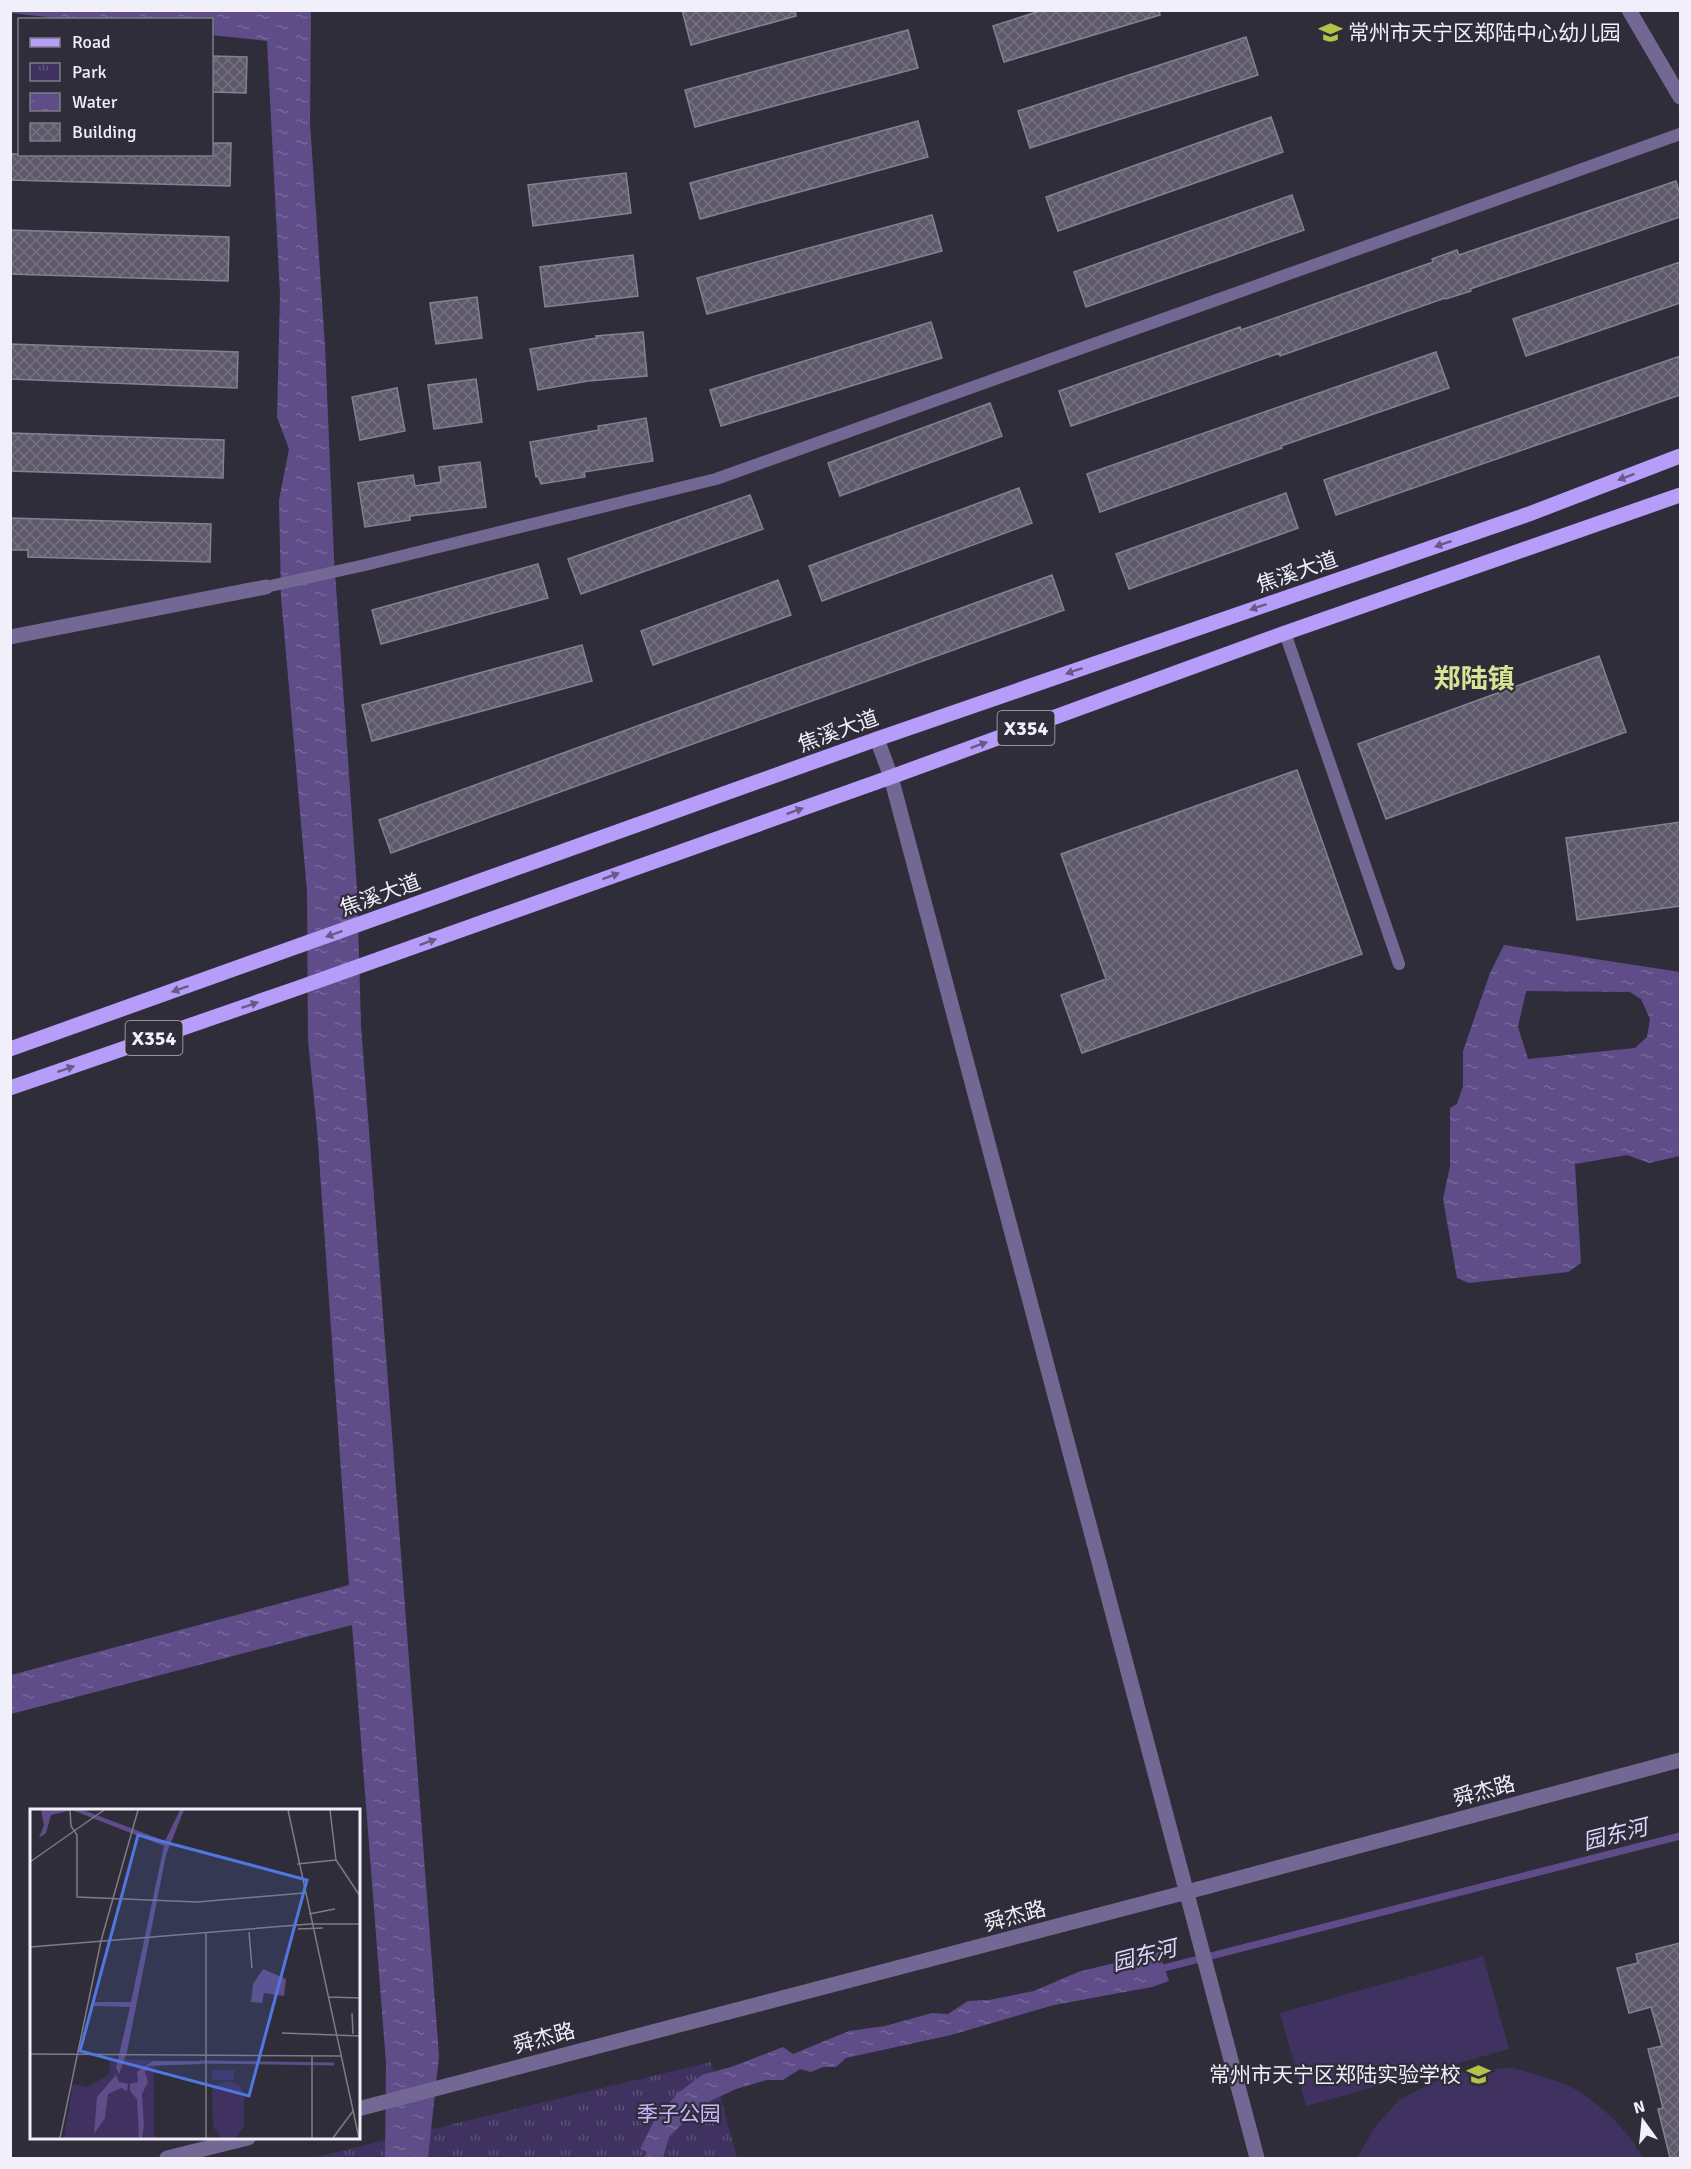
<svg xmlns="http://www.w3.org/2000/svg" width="1691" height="2169" viewBox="0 0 1691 2169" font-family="Signika,'Noto Sans SC',sans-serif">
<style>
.grass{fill:#3f3261}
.park{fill:url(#park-tufts)}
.water{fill:url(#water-ripples);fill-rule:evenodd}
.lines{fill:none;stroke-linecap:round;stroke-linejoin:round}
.stream{stroke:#5e4d89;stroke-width:7}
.building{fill:url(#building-cross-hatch);stroke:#848192;stroke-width:1.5}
.lane{stroke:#736794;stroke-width:12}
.street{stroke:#736794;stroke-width:15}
.primary{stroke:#b69dfa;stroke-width:15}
.oneway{fill:#665a87}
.labels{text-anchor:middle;stroke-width:4.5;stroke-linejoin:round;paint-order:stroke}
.shield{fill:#302d3b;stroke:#b7b5c0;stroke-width:1.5}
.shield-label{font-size:20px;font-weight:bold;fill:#f1eff9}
.poi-label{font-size:21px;fill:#f1eff9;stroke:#302d3b;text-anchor:start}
.street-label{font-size:21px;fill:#f1eff9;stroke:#302d3b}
.park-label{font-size:21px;fill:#c9b7fe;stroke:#302d3b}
.water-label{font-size:22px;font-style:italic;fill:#dfd7fb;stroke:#302d3b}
.district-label{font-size:27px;font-weight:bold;fill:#d8e396;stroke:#302d3b}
.inset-river{fill:none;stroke:#5e4d89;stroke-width:3}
.inset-road{fill:none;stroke:#7d7b87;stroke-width:1.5}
.view{fill:#5276e0;fill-opacity:0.15;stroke:#5276e0;stroke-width:3}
.inset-edge{fill:none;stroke:#f1eff9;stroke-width:3}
</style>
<defs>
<pattern id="park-tufts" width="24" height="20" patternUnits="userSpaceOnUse" patternTransform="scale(1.5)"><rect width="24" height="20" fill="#3f3261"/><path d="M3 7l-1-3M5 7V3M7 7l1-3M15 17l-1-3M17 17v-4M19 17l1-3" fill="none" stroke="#5b5078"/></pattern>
<pattern id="water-ripples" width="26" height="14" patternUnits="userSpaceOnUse" patternTransform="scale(1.5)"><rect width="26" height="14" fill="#5e4d89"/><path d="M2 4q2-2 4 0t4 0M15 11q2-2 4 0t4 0" fill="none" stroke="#76679a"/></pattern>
<pattern id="building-cross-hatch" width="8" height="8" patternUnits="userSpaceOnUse" patternTransform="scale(1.5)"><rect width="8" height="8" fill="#5d596a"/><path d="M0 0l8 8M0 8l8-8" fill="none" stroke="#757180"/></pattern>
</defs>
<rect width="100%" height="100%" fill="#302d3b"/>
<path class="grass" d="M1483,1956L1509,2049L1306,2106L1280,2013Z
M1513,2068C1531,2073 1550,2078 1567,2085C1593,2097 1631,2132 1643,2158H1357L1375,2127L1399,2100L1431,2083L1468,2070Z"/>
<path class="park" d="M711,2062L737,2158H312Z"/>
<path class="water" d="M10,11H311L310,123L325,346L334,558L357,889L361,1025L439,2056L428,2158H385L386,2063L352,1625L11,1714V1675L349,1585L317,1129L308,1040L307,891L281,597L279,500L289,449L277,417L280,294L267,41L212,35V20H75L11,13Z
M1504,945L1680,972V1156L1649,1163L1627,1155L1575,1164L1581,1263L1568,1272L1469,1283L1457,1278L1443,1199L1450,1166V1108L1457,1104L1463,1086V1051L1490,973ZM1526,991L1630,992L1641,999L1650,1019L1647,1037L1635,1048L1528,1059L1518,1027Z
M1159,1952L1169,1981L1152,1987L1054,2005L951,2035L846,2058L836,2067H823L811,2072L800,2069L783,2080H767L736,2089L712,2100L688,2118L669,2137L663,2158H644L647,2152L640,2149L655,2119L678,2093L702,2075L734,2066L783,2047L793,2054L849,2031L885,2026L932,2013L948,2014L968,2001L989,2000L1034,1991L1078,1972Z"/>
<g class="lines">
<path class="stream" d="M1156,1970L1680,1836"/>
</g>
<path class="building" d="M682,10H795L796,16L691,45Z
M1043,10H1159L1160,15L1004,62L993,26Z
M908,30L918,68L695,127L685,90Z
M1246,37L1258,75L1030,148L1018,111Z
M212,56L247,57L246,93L212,92Z
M1271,117L1283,152L1058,231L1046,197Z
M918,121L928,157L700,219L690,183Z
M212,143H231L230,186L10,180V154H212Z
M626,173L631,213L533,226L528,185Z
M1676,181L1680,194V217L1470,289L1471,291L1446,299L1445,298L1280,356V353L1071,426L1059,391L1240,327L1241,330L1433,262L1432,259L1457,250L1459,255Z
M1292,195L1304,230L1086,307L1074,272Z
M932,215L942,251L707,314L697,278Z
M10,230L229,237L228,281L10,274Z
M633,255L638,296L545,307L540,267Z
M1680,262V303L1526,356L1513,319Z
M477,297L482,338L436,344L430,303Z
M931,322L942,358L721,426L710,390Z
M643,332L647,376L588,381L538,390L530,349L597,338L596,336Z
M10,344L238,352L237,388L10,379Z
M1436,352L1449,388L1281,446L1282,448L1100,512L1087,474Z
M1680,356V395L1336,515L1324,480Z
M476,379L482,422L434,429L428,385Z
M397,388L405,431L360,440L352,397Z
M990,403L1002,436L840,496L828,463Z
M646,418L653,461L584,472L585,477L541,484L538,476L536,477L530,442L599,430L598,426Z
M10,433L224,440L223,478L10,471Z
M480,462L486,507L410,516V520L365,527L358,483L413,475L415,486L441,482L439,467Z
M1019,488L1032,523L822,601L809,566Z
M1286,493L1298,528L1129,589L1116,554Z
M750,495L763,529L581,594L568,559Z
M10,518L211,524L210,562L28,557V550H10Z
M538,564L548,598L381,644L372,610Z
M1052,575L1064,610L391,853L379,820Z
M778,580L791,615L653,665L641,631Z
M582,645L592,681L372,741L362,705Z
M1599,656L1626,732L1386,819L1358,744Z
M1297,770L1362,954L1082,1053L1061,995L1106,979L1061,854Z
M1680,822V906L1577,920L1566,838Z
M1680,1943V2158H1670L1658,2109L1663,2108L1648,2049L1662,2046L1651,2007L1629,2013L1617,1968L1638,1963L1636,1954Z"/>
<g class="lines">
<path class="lane" d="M266,587L365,565L716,479L1680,134
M1285,633L1399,964"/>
<path class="street" d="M1629,10L1680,97
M10,637L266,587
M877,739L891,777L1257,2158
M358,2109L1187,1892L1680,1760
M167,2158L248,2138"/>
<path class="primary" d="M10,1049L877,739L1529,514L1680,456
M10,1088L298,988L891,777L1285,633L1680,495"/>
</g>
<defs><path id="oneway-solid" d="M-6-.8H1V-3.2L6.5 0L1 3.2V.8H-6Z" transform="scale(1.5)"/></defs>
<g class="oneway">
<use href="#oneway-solid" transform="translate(1626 477) rotate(159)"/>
<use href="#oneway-solid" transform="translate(1443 544) rotate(161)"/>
<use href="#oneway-solid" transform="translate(1258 607) rotate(161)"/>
<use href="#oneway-solid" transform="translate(1074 671) rotate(161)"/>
<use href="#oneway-solid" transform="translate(979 745) rotate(-20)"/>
<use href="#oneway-solid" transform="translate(795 811) rotate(-20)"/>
<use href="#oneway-solid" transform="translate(611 876) rotate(-20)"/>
<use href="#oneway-solid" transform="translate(334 934) rotate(160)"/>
<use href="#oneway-solid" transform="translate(428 942) rotate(-20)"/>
<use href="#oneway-solid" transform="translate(180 989) rotate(161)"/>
<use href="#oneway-solid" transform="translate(250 1005) rotate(-19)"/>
<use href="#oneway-solid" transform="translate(66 1069) rotate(-19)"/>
</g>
<defs>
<symbol id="school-bare" viewBox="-9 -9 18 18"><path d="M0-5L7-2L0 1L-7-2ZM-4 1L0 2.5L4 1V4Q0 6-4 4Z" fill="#b4c24a" stroke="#302d3b" stroke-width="2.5" paint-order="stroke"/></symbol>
</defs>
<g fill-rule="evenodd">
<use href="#school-bare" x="1314" y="16" width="33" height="33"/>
<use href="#school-bare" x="1462" y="2058" width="33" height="33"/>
</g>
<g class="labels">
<g class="shield">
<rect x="997.5" y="711" width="57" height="34" rx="4.5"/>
<rect x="125.5" y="1021" width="57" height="34" rx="4.5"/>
</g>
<g class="shield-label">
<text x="1026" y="735">X354</text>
<text x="154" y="1045">X354</text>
</g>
<g class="poi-label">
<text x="1348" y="40">常州市天宁区郑陆中心幼儿园</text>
<text x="1461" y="2082" text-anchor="end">常州市天宁区郑陆实验学校</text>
</g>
<g class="street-label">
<text transform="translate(1297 572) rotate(-19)" y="7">焦溪大道</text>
<text transform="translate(838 731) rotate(-20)" y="7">焦溪大道</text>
<text transform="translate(380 895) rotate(-20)" y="7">焦溪大道</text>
<text transform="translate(1484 1791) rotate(-15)" y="7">舜杰路</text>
<text transform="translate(1015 1916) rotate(-15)" y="7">舜杰路</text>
<text transform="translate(544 2038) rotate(-15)" y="7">舜杰路</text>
</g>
<g class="park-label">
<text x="679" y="2121">季子公园</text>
</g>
<g class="water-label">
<text transform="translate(1615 1834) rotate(-14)" y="8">园东河</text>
<text transform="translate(1144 1955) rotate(-14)" y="8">园东河</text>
</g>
<g class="district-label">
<text x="1474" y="688">郑陆镇</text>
</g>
</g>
<g transform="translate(30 1809)">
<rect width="330" height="330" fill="#302d3b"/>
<path d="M182,261H204V271H182ZM199,272L209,276L214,285V318L205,329H192L183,318L182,277Z" fill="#3f3261"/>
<path d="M80,250L124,251V329H34L43,275L58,278L79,265Z" fill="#3f3261"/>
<path d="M11,1H53L135,32L150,1H154L136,46L97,243L89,265L86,259L100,198L63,197L64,193H101L134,37L42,1L21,6L16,24L9,29L14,16ZM233,160L256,170L254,187L234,184L232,194L221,193L223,175ZM172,252V255L118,257L115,263L118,273L112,285L114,316L112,329H109L107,290L100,282V275L108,273L107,263L123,252ZM86,266L89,273L98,275L97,282L91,279L78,285L75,309L64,325L67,288Z" fill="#5e4d89"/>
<path class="inset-river" d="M170,253L304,255"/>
<path class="inset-road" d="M40,1L41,17L47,26V88L167,93L274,84M258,1L329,329M300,1L306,51L330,87M0,53L74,1M267,55L306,51M279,105L305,100M268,120L293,119M219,123L222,159M0,138L280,115H330M299,188L330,189M322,204L323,225M252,224L330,227M0,245L311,247M282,246V329M30,329L71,132L108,1M176,329V124M303,329L323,302"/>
<path class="view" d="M108,26L277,71L219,287L50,242Z"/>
<rect width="330" height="330" class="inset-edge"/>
</g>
<rect width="1691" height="2169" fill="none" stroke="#f1eff9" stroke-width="24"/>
<rect x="18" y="18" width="195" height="138" fill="#302d3b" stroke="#7d7b87" stroke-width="1.5"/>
<rect x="30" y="38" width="30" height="9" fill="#b69dfa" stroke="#7d7b87" stroke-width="1.5"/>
<text x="72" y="48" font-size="18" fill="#f1eff9">Road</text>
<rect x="30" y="63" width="30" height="18" fill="url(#park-tufts)" stroke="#7d7b87" stroke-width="1.5"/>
<text x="72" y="78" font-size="18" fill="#f1eff9">Park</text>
<rect x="30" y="93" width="30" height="18" fill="url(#water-ripples)" stroke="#7d7b87" stroke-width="1.5"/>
<text x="72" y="108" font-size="18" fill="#f1eff9">Water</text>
<rect x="30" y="123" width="30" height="18" fill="url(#building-cross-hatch)" stroke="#7d7b87" stroke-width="1.5"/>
<text x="72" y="138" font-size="18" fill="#f1eff9">Building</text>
<g transform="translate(1643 2121) rotate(345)" stroke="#302d3b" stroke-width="4.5" paint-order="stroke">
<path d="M0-4.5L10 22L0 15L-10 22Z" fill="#f1eff9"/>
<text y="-9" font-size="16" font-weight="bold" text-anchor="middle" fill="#f1eff9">N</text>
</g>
</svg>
